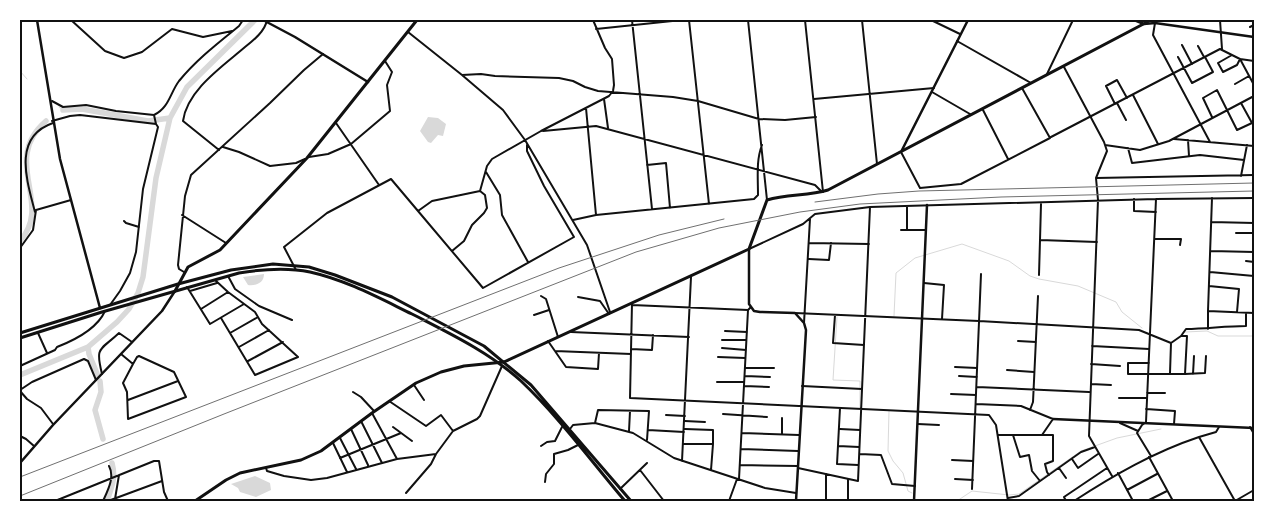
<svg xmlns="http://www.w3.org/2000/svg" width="1274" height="521" viewBox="0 0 1274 521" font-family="Mulish,sans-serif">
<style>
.water{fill:#d9d9d9}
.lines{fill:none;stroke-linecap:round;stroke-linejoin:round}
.stream{stroke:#d9d9d9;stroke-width:1}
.river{stroke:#d9d9d9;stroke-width:5.5}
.minor{stroke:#111;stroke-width:2}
.tertiary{stroke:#111;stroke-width:2.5}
.secondary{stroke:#111;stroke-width:3}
.primary{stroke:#111;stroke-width:3}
.trunk{stroke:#111;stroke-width:3}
.rail{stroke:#707070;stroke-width:1}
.neatline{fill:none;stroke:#111;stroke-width:2}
</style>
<rect width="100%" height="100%" fill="#fff"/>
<path class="water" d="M428,117L438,118L446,124L443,136L438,135L431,143L428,142L420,131Z
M264,274C264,283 256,286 248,285L243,277Z
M255,476L270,483L271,490L256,497L240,492L238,488L231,484Z"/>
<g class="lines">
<path class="stream" d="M20,71L27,79
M59,107L63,110
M894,316L896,273L915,258L962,244L1009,261L1030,276L1039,279L1078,286L1116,302L1122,312L1142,328
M837,317L833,380L860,381V408
M1185,332L1207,331L1218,336H1254
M889,411L888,451L893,461L903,473L908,491L912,493
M957,501L972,491L1009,495L1019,494L1081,451L1117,438L1161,429"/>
<path class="river" d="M63,110L82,109L148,121L170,118
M20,241C54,203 0,161 46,121
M88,347L89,354L98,376
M20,375L88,347L117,322L129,309L138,293L143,277L156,178L170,118L187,87L255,20
M100,381L101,392L95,410L103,439
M107,501C112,486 116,478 112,463"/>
<path class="minor" d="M71,20L105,51L124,58L142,52L172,29L203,37L232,31
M632,20L652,209
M689,20L709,204
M748,20L767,200
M805,20L823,192
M862,20L877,164
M931,20L960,34
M1220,20L1222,49
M1155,23L1153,35L1210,142
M1250,27L1254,25
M596,29L682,20
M408,32L462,75L503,110L525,140L587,245L610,312
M957,41L1031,83
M1182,45L1192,64
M1198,46L1204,57
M1232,55L1218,63L1223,72L1237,65L1240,59
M1178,57L1192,83L1213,72L1205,57
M1240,59L1254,85
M1064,67L1104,142L1107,151L1096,178L1098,200L1089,436L1112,476
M1047,74L1073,20
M462,75L481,74L495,76L559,78L573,81L585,87L598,91L673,97L698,101L759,119L785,120L816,117
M1235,84L1249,76
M932,92L970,114
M1133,95L1158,144
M604,99L608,128
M814,99L934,88
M52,101L63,107L86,105L116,111L154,115
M1117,103L1126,120
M1115,104L1106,86L1117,80L1127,98
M586,108L596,215
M983,110L1008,159
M1212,117L1203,98L1217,90L1237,130L1252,123L1241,103
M52,121L70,116L80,115L156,124
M336,123L379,185
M543,131L596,126L815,185L821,191
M1051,137L1220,49L1240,59L1254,61
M1174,139L1254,146
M1188,140L1189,156
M1105,145L1140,150L1169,141L1254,96
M223,147L239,152L270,166L296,163L305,159
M1128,148L1132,163L1200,155L1244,160
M219,150L183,121C187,90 223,66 245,47C254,40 265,31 267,20
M901,152L920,188L961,184L1050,138L1022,88
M309,157L328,154L351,144L390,111L387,85L392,72L385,61
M647,165L666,163L670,208
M486,172L500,195L502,215L528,262
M1241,176L1247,145
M1096,178L1254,175
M1212,198L1208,311L1254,313
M1134,199V211L1156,212
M1041,204L1040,240L1097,242
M907,206V230H926
M418,211L483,288L574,237L544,186L527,151V145
M35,212C27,181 12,137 53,123
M182,215L226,243
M573,220L596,215L754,199L758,195C758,178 756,160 762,145
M124,221L126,223L139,227
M1211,222L1254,223V211
M901,230H907
M1236,233H1254V223
M1155,239H1181L1180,245
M809,243L869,244
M20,248L33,230L36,210L71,200
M749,249L803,224L815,214L870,207L1156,199L1254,198
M452,251L464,241L472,225L484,213L487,208L485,195L480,191
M1211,251L1254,252
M809,259L829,260L831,243
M1246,261L1254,262
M296,270L284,247L327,213L391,179L418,211L432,201L480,191L487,166L492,159L541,131L609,96L613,91L614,85L612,59L605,48L593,20
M184,272L179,269L178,265L185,196L191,175L270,103L304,70L323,54
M1210,272L1254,276
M1039,275L1040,240
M228,276L235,289L259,306L292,320
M215,280L228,292L255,312L262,324L298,357L255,375L221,318
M924,283L944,285L942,319
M1209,286L1239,289L1237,312
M187,287L210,324L244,304
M190,291L217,283
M541,296L546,299L558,337
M578,297L600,301L609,314
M632,303L630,398L989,415L996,425L1008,501
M110,305L120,291L130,273L136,252L143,189L158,127L156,124L154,115C169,108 170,93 179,81C196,60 218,43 239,26L243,20
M632,305L748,310L751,307
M201,309L228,292
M1208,311V329
M795,313L979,321L1139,330L1171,343L1181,336L1186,329C1206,329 1225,326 1246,326V313
M534,315L549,310
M835,315L833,343L864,345
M804,323L810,219
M725,331L747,332
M571,332L689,337
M38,333L47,353
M230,333L258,317
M722,340H746
M548,341L566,367L598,369L599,353
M1018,341L1036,342
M1092,346L1149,349
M239,347L269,330
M722,348L746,350
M631,349L652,350L653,335
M555,351L631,354
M121,354L133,364L137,357L139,356L174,372L186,397L128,419L127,392L123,383L133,364
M718,357L745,358
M248,361L283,342
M1149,363H1128V374H1185L1187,336H1181
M1091,364L1120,366
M20,366L55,350L57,347C75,340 97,329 105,311
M955,367L977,368
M745,368H774
M1007,370L1034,372
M1170,373L1171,343
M102,374C95,346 100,351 119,333L132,342
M1185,374L1205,373L1206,356
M1193,374L1194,356
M745,376L770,377
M959,376L977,377
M717,382H744
M1091,384L1111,385
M414,385L424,400
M744,386L769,387
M802,386L862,389
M977,387L1089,392
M20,390L32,382L84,359L88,361L96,380
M20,391L27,399L41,408L53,424
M353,392L361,397L374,411
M1147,393H1165
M951,394L976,395
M1119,398H1147
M128,400L178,381
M389,401L426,426L441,415L453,431
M976,404L1021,406L1053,419L1042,435H998
M840,408L837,464L858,465
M1146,409L1175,411L1174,424
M1030,410L1033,402L1038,296
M372,413L397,459
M723,414L767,417
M666,415L685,416
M361,421L382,463
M685,421L705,422
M595,423L598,410L649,411L647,440
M1120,423L1138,431
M918,424L939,425
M393,427L412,441
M1250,427L1254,434
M351,429L368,465
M570,429L573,425L595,423L633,433L674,458L765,488L796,493
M685,429L713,430V444
M840,429L860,430
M648,430L684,432
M629,431L630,411
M742,433L799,435
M782,434V418
M1013,435L1020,457L1029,455L1032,471L1040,481
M1042,435H1053V461L1045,464L1047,472L1049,475
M20,436L26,439L34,446
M1199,437L1216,432L1219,427
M340,438L356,469
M333,443L347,472
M684,444H713L711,470
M541,446L547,442L555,441L562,427
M838,446L859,447
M741,449L798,451
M436,454L453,431L477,419L480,416L502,366
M860,454L881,455L892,484L915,486
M1151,456L1137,433L1142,425L1146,422L1156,199
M1149,457L1173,501
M340,458L401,433
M1072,459L1078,468L1098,454
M952,460L973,461
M682,461L691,277
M740,465L798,466
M266,468L267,471L284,476L311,480L327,478L397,459L436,454L431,464L406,493
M798,468L858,481L870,207
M1059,468L1066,478
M640,470L664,501
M1118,473L1133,501
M826,474V501
M739,479L748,310
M848,479V501
M955,479L973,480
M545,482L546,474L554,464V454L568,450L578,445
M620,489L647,463
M972,489L981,274
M1127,490L1157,474
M1008,498L1019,496L1081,452L1095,447
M115,499L119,475
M55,501L154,461H159L164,492L168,501
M103,501C108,490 115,477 109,466
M108,501L162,481
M729,501L737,479
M1066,501L1064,497L1107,468
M1074,501C1114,475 1154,452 1199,437L1235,501
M1147,501L1167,491
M1235,501L1254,490"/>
<path class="tertiary" d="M37,20L60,159L100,308
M263,20L295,37L368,82
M1134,20L1144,24L1155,23L1254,37
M902,150L968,20
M749,249V304L754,311L760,312L795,313L804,323L806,330L796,501
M1053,419L1254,428
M20,463L53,425L162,311L175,291
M914,501L927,205"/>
<path class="secondary" d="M504,362L749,249L767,200C787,194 808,196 828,190L1151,20"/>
<path class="primary" d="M175,291L188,267L220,250L307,158L417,20
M195,501L226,480L240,473L301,460L321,451L372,413L416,383L441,372L464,366L504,362"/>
<path class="trunk" d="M20,333L178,284L231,270L273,264L309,267L335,275L392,297L484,346L531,385L631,501
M20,338L102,312L239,273C263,269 286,267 310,272C346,280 379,298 412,314C449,333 489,352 521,381C559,417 591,461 625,501"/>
<path class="rail" d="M815,202L878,194L919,191L1254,183
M20,477L559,268L659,235L724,219
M20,496L224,414L636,252L719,228L800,212L860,204L1001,197L1254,191"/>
</g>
<rect width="1274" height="521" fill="none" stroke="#ffffff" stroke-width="42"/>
<rect x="21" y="21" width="1232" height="479" class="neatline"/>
</svg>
